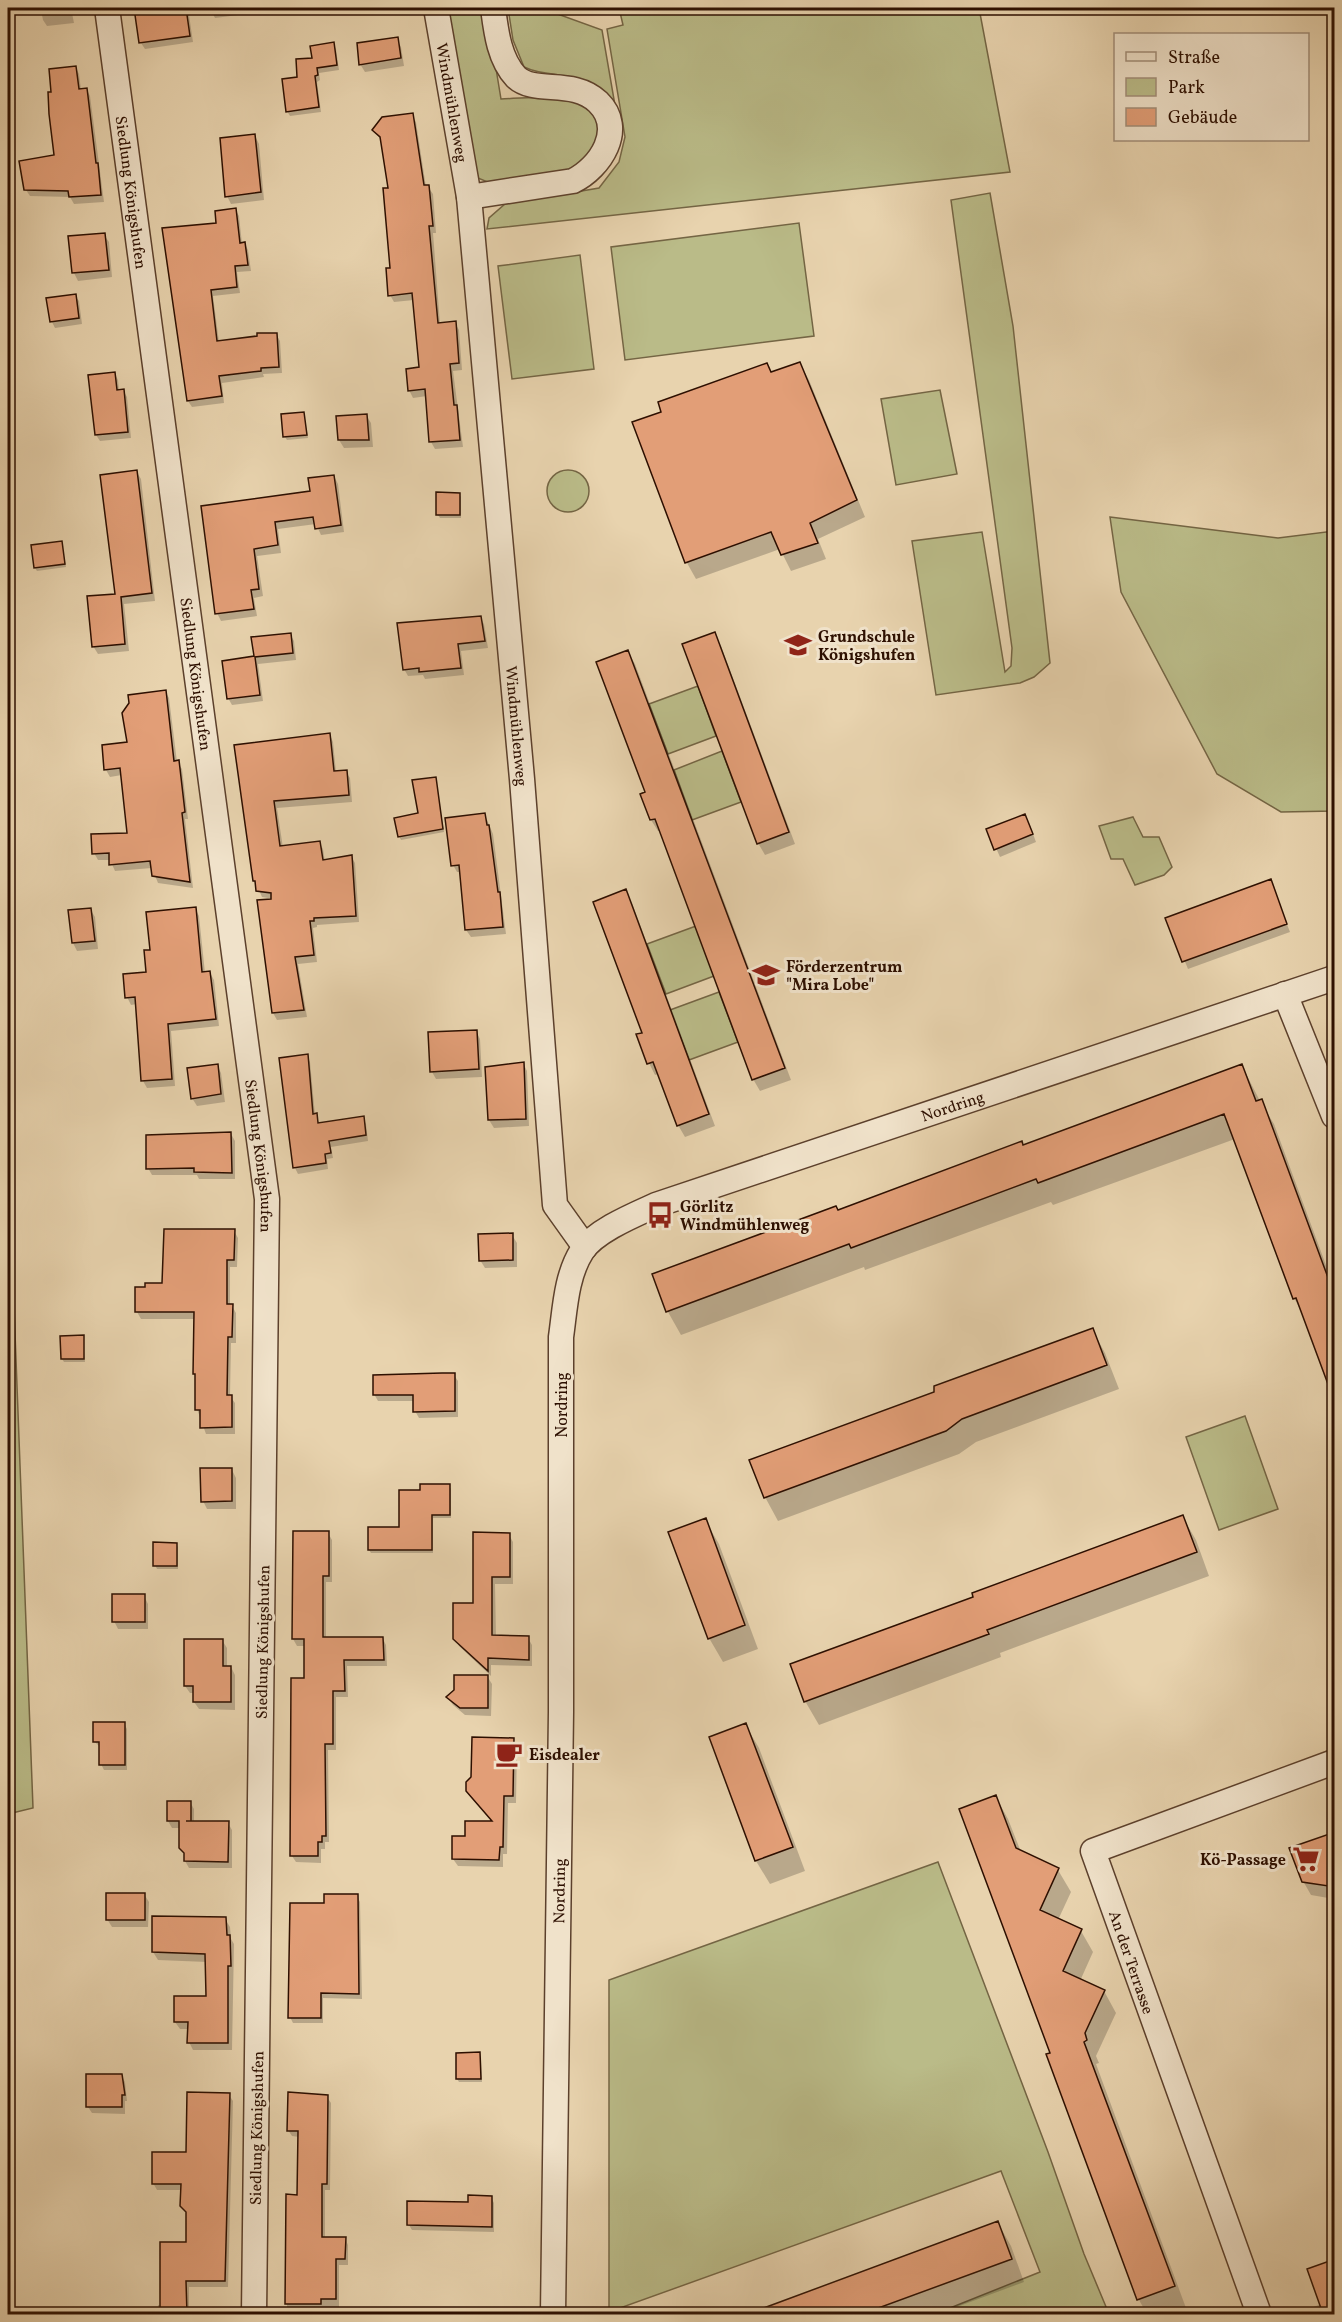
<svg xmlns="http://www.w3.org/2000/svg" width="1342" height="2322" viewBox="0 0 1342 2322" font-family="Vollkorn,serif">
<style>
.green{fill:#babb88;stroke:#746544;stroke-width:1.5}
.shadow{fill:#0003}
.building{fill:#e29e77;stroke:#2d0f00;stroke-width:1.5}
.lines{fill:none;stroke-linecap:round;stroke-linejoin:round}
.street-casing{stroke:#5c402c;stroke-width:27}
.street{stroke:#f0e2ca;stroke-width:24}
.labels{text-anchor:middle;stroke-width:6;stroke-linejoin:round;paint-order:stroke}
.street-label{font-size:16px;fill:#2d0f00;stroke:#f0e2ca}
.poi-label{font-size:16px;font-weight:bold;fill:#2d0f00;stroke:#f0e2ca;text-anchor:start}
</style>
<rect width="100%" height="100%" fill="#e8d3ae"/>
<filter id="stains"><feTurbulence type="fractalNoise" baseFrequency=".00333" numOctaves="4"/><feColorMatrix values="0 0 0 0 .2 0 0 0 0 .09 0 0 0 0 .02 0 0 0 .5 -.17"/></filter>
<radialGradient id="worn" r=".72"><stop offset=".6" stop-color="#630" stop-opacity="0"/><stop offset="1" stop-color="#630" stop-opacity=".3"/></radialGradient>
<path class="green" d="M443,8H486L501,99C529,98 587,89 598,124C600,130 601,140 598,147C594,154 586,162 580,169L490,183L473,176Z
M508,8H541L602,30L616,111C607,102 597,87 585,81C566,72 544,77 524,67L513,40Z
M619,8H979L1010,172L487,229L489,218L505,204L599,188L619,162L625,137L607,29L623,25Z
M990,193L1013,326L1050,663L1034,677L1020,683L936,695L912,541L982,532L1005,672L1011,666L1012,648L951,200Z
M799,223L814,336L625,360L611,247Z
M580,255L594,369L512,379L498,266Z
M940,390L957,474L896,485L881,399Z
M547 491a21 21 0 1 1 42 0a21 21 0 1 1-42 0Z
M1110,517L1278,538L1334,531V811L1281,812L1217,774L1121,592Z
M698,686L716,736L668,754L649,704Z
M722,751L741,802L692,820L674,770Z
M1133,817L1143,837H1159L1172,867L1164,875L1135,885L1123,859H1111L1099,826Z
M696,926L714,976L666,994L647,944Z
M719,992L738,1042L689,1060L670,1010Z
M8,1199L10,1201L33,1808L8,1814Z
M1245,1416L1278,1509L1219,1530L1186,1437Z
M938,1862L1048,2152L1084,2254L1109,2314H935L1040,2272L1001,2171L609,2312V1980Z"/>
<path class="shadow" d="M31,8H71L74,23L47,26L43,20L41,10L33,11Z
M136,8H188L193,42L145,49L141,43Z
M210,8H245L246,14L215,18Z
M397,39L401,47L404,66L365,72L360,64Z
M333,44L336,49L339,70L319,73L320,80L317,82L321,112L290,116L287,111L299,78L313,59Z
M76,68L79,74L81,90H87L90,96L104,202L74,204L70,197L30,196L26,190L56,156Z
M412,115L416,122L426,187H428L433,194L436,233H433L440,324L455,323L459,330L462,370L453,371L463,447L435,449L431,442L427,396L413,398L409,390L420,369L414,300L394,302L390,295L391,269L390,189L382,141L373,130Z
M255,136L259,144L264,200L231,204L227,196Z
M235,209L239,216L242,244H245L248,250L251,271L237,272L240,293L213,296L219,342L276,334L280,341L282,373L263,374L264,377L222,383L224,403L192,407L188,401L218,224Z
M104,235L109,242L112,277L78,281L74,273L70,238Z
M75,296L79,301L82,324L55,328L52,322L48,300Z
M800,364L809,380L865,517L818,539L826,559L791,571L780,549L696,579L687,563L634,423Z
M115,374L118,380L119,391L123,390L127,397L131,438L100,441L96,435Z
M304,413L308,438L287,440L285,437Z
M366,415L371,423L373,447L344,448L339,440Z
M136,471L141,479L155,601L124,604L129,651L98,654L93,646L117,595Z
M334,476L338,484L344,532L321,535L316,524L278,529L281,553L257,556L263,596L254,598L257,616L221,621L217,613L203,508L312,492Z
M459,494L461,497V518H440L438,515Z
M8,510L9,539H8Z
M61,542L66,567L37,571L35,568Z
M480,617L484,624L488,648L461,651L464,675L425,679L423,675L408,676L404,669Z
M290,634L294,641L296,660L258,664L263,701L232,705L228,698L223,662L256,658L253,639Z
M714,634L721,646L795,844L765,855L758,843Z
M628,652L635,664L791,1080L760,1091L753,1079L661,831H658L651,820Z
M165,691L169,698L177,762L182,769L188,819H185L193,888L158,883L152,868L115,871L110,860H98L94,853L128,834L122,775L110,777L106,770L129,744Z
M330,735L333,742L336,772H346L350,778L352,802L277,808L283,848L319,842L323,849L325,862L351,856L355,863L359,922L317,925V927L313,928L317,962L298,964L307,1017L277,1020L273,1013L274,899L262,897L255,881L236,746Z
M436,779L444,832L401,840L399,836L420,814Z
M485,815L493,834L506,934L471,937L466,930L461,872H457L453,865Z
M1029,823L1036,842L1000,857L988,830Z
M1270,881L1290,932L1188,969L1167,918Z
M625,891L632,903L715,1126L685,1137L678,1125L659,1074L655,1075L649,1063Z
M195,908L199,916L205,973H210L214,980L219,1026L171,1031L175,1086L147,1088L143,1081L137,1004L131,1005L127,997L148,973L152,951Z
M90,909L95,917L98,949L77,951L73,943Z
M476,1031L480,1039L482,1077L436,1079L432,1072Z
M307,1056L310,1062L315,1115L320,1124L363,1118L366,1124L368,1141L331,1147L333,1158L327,1159L328,1169L298,1174L295,1168Z
M523,1063L527,1071L529,1126L494,1128L489,1120L486,1068Z
M217,1065L221,1073L225,1102L197,1106L192,1098Z
M1242,1066L1260,1101L1274,1124L1334,1287V1397L1305,1318L1294,1298L1235,1139L1053,1205L1051,1202L865,1270L864,1267L681,1335L668,1312L654,1275L1023,1147Z
M231,1134L235,1141V1179H199L197,1175H152L148,1168Z
M234,1231L238,1238L237,1267H230V1306H232L236,1313V1343H231L230,1396L235,1403V1434H206L197,1409L195,1319H141L137,1312L147,1288L163,1284Z
M512,1235L517,1243V1267L485,1268L480,1260Z
M1092,1329L1105,1353L1119,1389L976,1442L959,1454L778,1521L765,1497L935,1393Z
M83,1337L85,1362H64L62,1359Z
M454,1375L458,1381V1417L419,1418L415,1411V1401H378L374,1394Z
M232,1470L236,1478V1509H207L203,1501Z
M449,1486L451,1489V1518H433V1553H371L369,1550L400,1528L421,1492Z
M1182,1516L1196,1540L1209,1576L1000,1653L1001,1657L819,1725L805,1701L975,1597Z
M705,1520L719,1544L758,1649L723,1662L709,1638Z
M294,1532L328,1533L332,1540V1582H326V1639H383L386,1645L387,1666H347L348,1697H336V1750H328L329,1842H325V1849H321V1863L296,1862L292,1856L305,1680V1646H297L293,1639Z
M509,1535L513,1542V1584H495L496,1637L528,1638L532,1645V1666L491,1665V1676L459,1646L455,1639Z
M176,1544L178,1547V1569H157L155,1565Z
M144,1596L148,1604V1629H118L114,1621Z
M222,1640L227,1648V1667H231L235,1675V1710L199,1709L194,1702V1693H190L185,1686Z
M487,1676L492,1684L491,1716L465,1715L453,1705L448,1698Z
M124,1723L127,1729V1770H104L101,1764L100,1747L95,1742Z
M745,1724L759,1748L805,1871L770,1884L756,1861L711,1738Z
M513,1740L517,1747L516,1803H508L507,1854H503V1867L458,1866L453,1859L467,1837L493,1822L468,1790Z
M996,1797L1008,1819L1021,1852L1058,1870L1071,1892L1058,1920L1081,1931L1093,1952L1080,1981L1104,1991L1116,2013L1096,2056L1099,2063L1096,2064L1186,2308L1170,2314H1147L1139,2300L1048,2055L1052,2054Z
M190,1802L194,1809V1822L228,1823L232,1830V1868H189L185,1861L181,1828H172L168,1821Z
M1334,1833V1899L1311,1895L1303,1881Z
M144,1894L149,1902L148,1927H112L107,1919Z
M357,1896L360,1902L362,1999L323,1998V2023H293L290,2017L326,1905Z
M225,1919L230,1927L231,1939L234,1944L232,2050H193L189,2042V2029H180L175,2022L207,1997V1962L158,1960L153,1952Z
M479,2054L481,2057L482,2082H459L457,2079Z
M121,2075L125,2082L127,2101H125V2114L92,2113L88,2107Z
M229,2095L233,2101L228,2287H189V2314H158V2305H161L188,2243V2215L182,2206V2190H157L153,2183L188,2153Z
M327,2097L331,2103L330,2190H325V2238H345L348,2245V2265H339V2314H287V2196H299V2137L292,2136L288,2130Z
M491,2197L494,2203V2232L412,2230L409,2225Z
M998,2223L1011,2246L1024,2282L938,2314H751Z
M1334,2260V2314H1302L1301,2312L1321,2304Z"/>
<path class="building" d="M134,8H186L190,36L139,43Z
M398,37L401,58L359,65L357,43Z
M334,42L337,65L317,68L318,75L315,76L319,107L286,112L282,79L297,77L296,59L312,58L310,46Z
M76,66L79,89L87,88L96,163H98L101,195L69,197L68,191L24,190L19,161L54,155L49,114L48,92H51L49,69Z
M413,113L424,185H429L433,226H429L438,323L456,321L459,363L450,364L454,405H457L460,440L429,442L425,389L408,391L406,369L419,367L412,293L388,296L386,268H390L383,188H388L380,137L372,130L382,117Z
M255,134L261,192L225,197L220,138Z
M236,208L240,243L245,242L248,265L235,266L237,287L211,290L217,341L257,336V333H277L279,367L261,368V371L219,376L222,396L187,401L162,228L216,223L215,211Z
M105,233L109,270L72,273L68,236Z
M76,294L79,318L50,322L46,298Z
M800,362L857,500L810,523L818,543L781,555L771,532L685,563L632,422L661,412L658,402L767,363L771,372Z
M115,372L117,390L124,389L128,432L95,435L88,375Z
M304,412L307,435L283,437L281,414Z
M367,414L369,440H338L336,416Z
M137,470L152,593L121,597L125,644L92,647L87,596L115,594L100,475Z
M334,475L341,525L315,529L313,517L275,522L278,545L254,549L259,589L251,590L254,609L215,614L201,506L310,491L308,478Z
M436,492L460,493V515H436Z
M62,541L65,564L34,568L31,545Z
M481,616L485,641L458,644L461,668L419,672V668L403,670L397,623Z
M715,632L789,832L757,844L682,644Z
M291,633L293,653L255,657L260,695L227,699L222,661L254,656L251,637Z
M628,650L785,1068L752,1080L655,819L650,820L640,794L645,792L596,662Z
M166,690L174,761L179,760L185,812L182,813L190,882L152,876L150,861L109,865V853L92,854L91,834L127,833L120,768L104,770L102,745L127,742L122,713L129,703L128,695Z
M330,733L334,771L347,770L349,795L274,801L280,846L320,841L323,860L352,855L356,916L314,918V921H310L314,955L295,957L304,1010L272,1013L257,900L271,899V893L256,891L255,881H253L234,745Z
M436,777L443,829L398,837L394,818L418,813L412,780Z
M485,813L487,825H489L498,892H500L503,927L465,930L459,865L451,866L445,818Z
M1025,814L1033,834L994,850L986,829Z
M1271,879L1287,924L1182,962L1165,918Z
M626,889L709,1114L677,1126L653,1062L647,1064L636,1034L642,1033L593,902Z
M196,907L202,972L210,971L216,1019L168,1024L172,1079L141,1081L135,997L125,998L123,974L146,972L144,950H150L146,912Z
M91,908L95,941L72,943L68,910Z
M477,1030L479,1069L430,1072L428,1032Z
M308,1054L313,1114L317,1113L318,1123L364,1116L366,1135L329,1141L331,1153L325,1154L326,1163L293,1168L279,1058Z
M524,1062L526,1119L488,1120L485,1067Z
M218,1064L221,1094L191,1099L187,1068Z
M1242,1064L1256,1101L1262,1099L1330,1283L1335,1282V1395H1332L1296,1298L1293,1299L1224,1114L1038,1183L1036,1179L851,1248L849,1244L666,1312L652,1274L836,1206L838,1210L1022,1141L1023,1145Z
M231,1132L232,1173L194,1172V1168L146,1169V1135Z
M164,1229H235L234,1260H227V1304H233L232,1337H228L227,1395H232V1427L200,1428V1410H195V1374H193L194,1312H135V1287H145V1283H162Z
M513,1233V1260L479,1261L478,1234Z
M1093,1328L1107,1365L962,1419L946,1431L764,1498L749,1460L934,1392V1386Z
M84,1335V1359H61L60,1336Z
M442,1373H455V1411L413,1412V1395H373V1375Z
M200,1468H232V1501L201,1502Z
M420,1484H450V1515H432V1550H368V1527H399V1490H420Z
M1183,1515L1197,1552L987,1630L989,1634L804,1702L790,1664L973,1597L972,1593Z
M706,1518L745,1625L708,1639L668,1532Z
M293,1531H329V1576H323V1637H383L384,1660H344L345,1691H333V1744H325L326,1836H322V1842H318V1856H290L291,1678H304V1639H292Z
M473,1532L510,1533V1577H492V1635L529,1636V1660L488,1658V1671L453,1639V1603H473Z
M153,1542L177,1543V1566H153Z
M112,1594H145V1622H112Z
M184,1639H223V1666H231V1702H193V1686H184Z
M454,1675H488V1708H460L446,1697L454,1690Z
M93,1722H125V1765H99V1742H93Z
M746,1723L793,1847L755,1861L709,1737Z
M472,1737L514,1738L513,1796H504L503,1847H500L499,1860L452,1859V1836H465V1821H492L466,1791V1782L471,1777Z
M996,1795L1016,1848L1059,1868L1040,1910L1082,1929L1063,1971L1105,1990L1085,2033L1087,2040L1084,2042L1175,2286L1137,2300L1046,2054L1050,2053L959,1809Z
M167,1801H191V1821H186H229L228,1862L184,1861V1853L179,1848V1821H167Z
M1335,1832V1887L1302,1882L1289,1848Z
M106,1893H145V1920H106Z
M324,1894H358L359,1994L321,1993V2018H288L290,1903H324Z
M152,1916L226,1917L227,1935H230L231,1966H228V2043H187L188,2022H174V1996H206L205,1954L152,1952Z
M480,2052L481,2079H456V2053Z
M86,2074H122L125,2095H122V2107H86Z
M187,2092L230,2093L225,2281H186L187,2314H160V2242H186V2212L180,2206L181,2184H152V2152H186Z
M288,2092L328,2095L327,2184H322V2237H346L345,2259H336V2299H321V2304H285L286,2194L297,2195L298,2131H287Z
M468,2195L492,2196V2227L407,2225V2201L468,2202Z
M998,2221L1012,2259L862,2314H754L753,2312Z
M1335,2259V2314H1323L1307,2269Z"/>
<g class="lines">
<defs>
<g id="street">
<path id="s1" d="M107,8L267,1199L254,2314"/>
<path id="s2" d="M436,8L469,197L522,779L555,1205L585,1247"/>
<path d="M469,197L573,181C600,168 626,129 598,102C573,78 535,95 516,77C499,59 496,31 493,8"/>
<path d="M1285,994L1334,1116"/>
<path id="s3" d="M553,2314L561,1712V1337C565,1309 566,1276 582,1251C595,1231 634,1215 656,1205L1334,978"/>
<path d="M1259,2314L1093,1851L1334,1762"/>
</g>
</defs>
<use href="#street" class="street-casing"/>
<use href="#street" class="street"/>
</g>
<defs>
<symbol id="school-bare" viewBox="-9 -9 18 18"><path d="M0-5L7-2L0 1L-7-2ZM-4 1L0 2.5L4 1V4Q0 6-4 4Z" fill="#8f2418" stroke="#f0e2ca" stroke-width="2.5" paint-order="stroke"/></symbol>
<symbol id="bus-bare" viewBox="-9 -9 18 18"><path d="M-5-6H5V4H4V6H2V4H-2V6H-4V4H-5ZM-3.5-4V0h7V-4ZM-3.5 1.2v1.5H-2V1.2ZM2 1.2v1.5H3.5V1.2Z" fill="#8f2418" stroke="#f0e2ca" stroke-width="2.5" paint-order="stroke"/></symbol>
<symbol id="cafe-bare" viewBox="-9 -9 18 18"><path d="M-5.5-4.5H6V0H3Q3 3.5 0 3.5H-2.5Q-5.5 3.5-5.5 0ZM3-3.2v2h1.7v-2ZM-6 4.5H4V6H-6Z" fill="#8f2418" stroke="#f0e2ca" stroke-width="2.5" paint-order="stroke"/></symbol>
<symbol id="supermarket-bare" viewBox="-9 -9 18 18"><path d="M-6-5.5h2.5l.6 2H6L4.5 2H-2.5L-4.4-4H-6ZM-1.5 3.2a1.3 1.3 0 1 0 .1 0ZM3 3.2a1.3 1.3 0 1 0 .1 0Z" fill="#8f2418" stroke="#f0e2ca" stroke-width="2.5" paint-order="stroke"/></symbol>
</defs>
<g fill-rule="evenodd">
<use href="#school-bare" x="779" y="626" width="38" height="38"/>
<use href="#school-bare" x="747" y="956" width="38" height="38"/>
<use href="#bus-bare" x="641" y="1196" width="38" height="38"/>
<use href="#cafe-bare" x="490" y="1735" width="38" height="38"/>
<use href="#supermarket-bare" x="1287" y="1840" width="38" height="38"/>
</g>
<g class="labels">
<g class="street-label">
<text dy="6" stroke="none"><textPath href="#s2" startOffset="96">Windmühlenweg</textPath></text>
<text dy="6" stroke="none"><textPath href="#s1" startOffset="186">Siedlung Königshufen</textPath></text>
<text dy="6" stroke="none"><textPath href="#s1" startOffset="672">Siedlung Königshufen</textPath></text>
<text dy="6" stroke="none"><textPath href="#s2" startOffset="723">Windmühlenweg</textPath></text>
<text dy="6" stroke="none"><textPath href="#s3" startOffset="1467">Nordring</textPath></text>
<text dy="6" stroke="none"><textPath href="#s1" startOffset="1158">Siedlung Königshufen</textPath></text>
<text transform="translate(561 1405) rotate(-90)" y="6">Nordring</text>
<text transform="translate(262 1642) rotate(-89)" y="6">Siedlung Königshufen</text>
<text dy="6" stroke="none"><textPath href="#s3" startOffset="423">Nordring</textPath></text>
<text transform="translate(1132 1962) rotate(71)" y="6">An der Terrasse</text>
<text transform="translate(256 2128) rotate(-89)" y="6">Siedlung Königshufen</text>
</g>
<g class="poi-label">
<text x="818" y="642">Grundschule<tspan x="818" dy="18">Königshufen</tspan></text>
<text x="786" y="972">Förderzentrum<tspan x="786" dy="18">"Mira Lobe"</tspan></text>
<text x="680" y="1212">Görlitz<tspan x="680" dy="18">Windmühlenweg</tspan></text>
<text x="529" y="1760">Eisdealer</text>
<text x="1286" y="1865" text-anchor="end">Kö-Passage</text>
</g>
</g>
<rect width="1342" height="2322" fill="none" stroke="#e8d3ae" stroke-width="30"/>
<rect x="9" y="9" width="1324" height="2304" fill="none" stroke="#2d0f00" stroke-width="3"/>
<rect x="15" y="15" width="1312" height="2292" fill="none" stroke="#2d0f00" stroke-width="1.5"/>
<rect x="1114" y="33" width="195" height="108" fill="#f0e2ca" stroke="#a28e79" stroke-width="1.5"/>
<rect x="1126" y="52" width="30" height="9" fill="#f0e2ca" stroke="#a28e79" stroke-width="1.5"/>
<text x="1168" y="63" font-size="18" fill="#2d0f00">Straße</text>
<rect x="1126" y="78" width="30" height="18" fill="#babb88" stroke="#a28e79" stroke-width="1.5"/>
<text x="1168" y="93" font-size="18" fill="#2d0f00">Park</text>
<rect x="1126" y="108" width="30" height="18" fill="#e29e77" stroke="#a28e79" stroke-width="1.5"/>
<text x="1168" y="123" font-size="18" fill="#2d0f00">Gebäude</text>
<rect width="100%" height="100%" filter="url(#stains)"/>
<rect width="100%" height="100%" fill="url(#worn)"/>
</svg>
